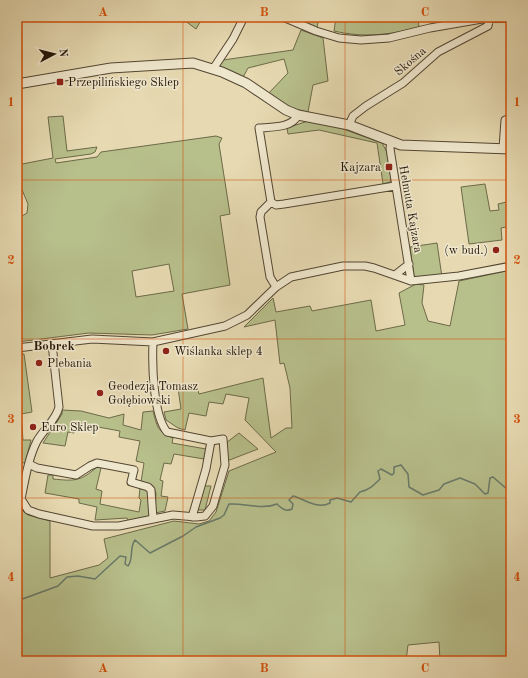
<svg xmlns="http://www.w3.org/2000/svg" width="528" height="678" viewBox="0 0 528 678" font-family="'Old Standard TT',serif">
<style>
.green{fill:#b7bf8b;stroke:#6c6a49;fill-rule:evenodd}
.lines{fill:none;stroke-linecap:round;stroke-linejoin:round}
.stream{stroke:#687969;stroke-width:1.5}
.minor-casing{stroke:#534632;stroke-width:9}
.tertiary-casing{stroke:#534632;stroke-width:11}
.minor{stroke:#efe7cd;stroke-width:7}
.tertiary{stroke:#efe7cd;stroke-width:9}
.grid{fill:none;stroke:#d4520c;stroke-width:1;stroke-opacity:0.55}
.poi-dot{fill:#8f2418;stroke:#efe7cd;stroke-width:1.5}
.labels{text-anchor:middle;stroke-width:3;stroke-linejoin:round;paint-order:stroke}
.street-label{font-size:12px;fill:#221507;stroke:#efe7cd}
.poi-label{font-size:12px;fill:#221507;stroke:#efe7cd;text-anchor:start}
.neighbourhood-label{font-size:13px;font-weight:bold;fill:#221507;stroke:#efe7cd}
.neatline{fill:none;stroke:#d4520c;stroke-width:1.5}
.grid-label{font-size:13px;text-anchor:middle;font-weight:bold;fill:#d4520c}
</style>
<rect width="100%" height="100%" fill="#e7dab2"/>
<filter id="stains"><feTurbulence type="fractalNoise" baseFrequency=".005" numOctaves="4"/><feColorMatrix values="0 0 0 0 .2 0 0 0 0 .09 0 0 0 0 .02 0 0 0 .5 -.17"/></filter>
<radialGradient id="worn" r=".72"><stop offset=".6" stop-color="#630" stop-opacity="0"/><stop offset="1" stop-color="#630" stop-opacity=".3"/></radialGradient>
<path class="green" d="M180,17H203L196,29Z
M287,17H319L317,28Z
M336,17H418L419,27C391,35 363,38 334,31Z
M301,30L323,38L328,81L313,85L308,112L295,109L266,96L288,73L284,59L248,68L242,79L218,69L223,60L293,50Z
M63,116L67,151L97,147L95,152L91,154L55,159L56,163L97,157L101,152L216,136L222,138L219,144L230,214L220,216L230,285L182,294L188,329L152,335L89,333L17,342V219L27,213L28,204L17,178V165L53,158L48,117ZM169,264L174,291L136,297L132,271Z
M308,121L332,125L382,143L388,154L391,179L390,182L383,184L377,143L319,130L288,134L287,128Z
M485,184L490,211L499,210L498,204L511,201V226L501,228L502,240L469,244L461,187Z
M437,243L442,277L420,279L414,276L410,247Z
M511,270V661H440L439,642L408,645L406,661H17V506L28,515L50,521V578L99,565L108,558L104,539L174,521L199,524L209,521L216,512L229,471L276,452L245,420L249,398L226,394L223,404L209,402L206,416L189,413L185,430L178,428L166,420L164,412L181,409L178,388L196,384L199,394L263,378L271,438L286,428H292L290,388L284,363L280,364L275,320L244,327L273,298L276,312L310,306L312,311L371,300L376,331L405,325L399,293L416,284L424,285L422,303L428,321L450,326L459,281Z
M17,354H24L32,412L21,414L23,440H31L25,463L17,462Z
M62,410L81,411L109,418L124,414L123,425L141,430L143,412L153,411C157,426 157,432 173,438L172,443L206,449L204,459L174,454L171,464L164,463L160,480L163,481L161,496L168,497L165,511L155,513L156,493L152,485L141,482L144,463L136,461L140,441L119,437L120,431L76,423L74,433L68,432L65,446L43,443L62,414Z
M239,433L258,449L227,461L226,443Z
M97,467L101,468L96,489L102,491L100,504L139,512L141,500L139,498L140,488L148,489L150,514L148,516L129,522L127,518L95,520L97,507L79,503V499L45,493L48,475H53V479C74,481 80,482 97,467Z
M204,486H211L205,510H196Z"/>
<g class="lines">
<path class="stream" d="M17,601L58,586L67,577L78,576L95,579L120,556L126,557L125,564L128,566C134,558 129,548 135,540L150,553L183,536L196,527L220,518L224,515L229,504C245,503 262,510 277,504C282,509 286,512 292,509L293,504L289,500L293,496C305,499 317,510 330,503V500L337,498L351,502L360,492C369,490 373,486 380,479L378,471L381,469L392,475L394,473V467L401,465L408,474L409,487L423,495L439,490L444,484L460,478L475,484L485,494L488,493L490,478L493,477L508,490L511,489"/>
<defs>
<path id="minor" d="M283,17L316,31L339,38L361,40L389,38L430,28L482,19L511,18
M213,69L233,39L244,17
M349,125L353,116L366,106L403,83L438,52L488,26L489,20
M391,142L390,148L391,155L411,281
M503,148L505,120L511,118
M271,202L276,205L284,204L395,186
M395,275L409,264
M276,287L270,277L260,217L261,212L271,202L259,128C272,127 292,128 298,115
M52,344L59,407C56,420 44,429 37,441C28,459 25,480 21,499L28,510L39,514L93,526H119L173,515L196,517L205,516L213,506L225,465L223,439L211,441L167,432C153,415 152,364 153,342
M17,348L92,339L153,342L225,326L247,315L276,287L291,277L343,266H365L374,268L411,281L459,276L511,266
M29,464L37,468L76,475L90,466L97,463L134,470L131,482L148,487L151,490L153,519
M192,517L206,469L211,441"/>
<path id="tertiary" d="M17,84L111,68L193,63L222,72L246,83L286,110L298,115L349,125L401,145L511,149"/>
</defs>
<use href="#minor" class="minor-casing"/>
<use href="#tertiary" class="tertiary-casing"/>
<use href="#minor" class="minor"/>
<use href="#tertiary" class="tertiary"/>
</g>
<path class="grid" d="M183,17V661M345,17V661M17,180H511M17,339H511M17,498H511"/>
<g class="poi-dot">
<rect x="56" y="78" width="8" height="8" rx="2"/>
<rect x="385" y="163" width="8" height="8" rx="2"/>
<circle cx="496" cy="250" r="4"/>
<circle cx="166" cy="351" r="4"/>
<circle cx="39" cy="363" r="4"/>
<circle cx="100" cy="393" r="4"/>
<circle cx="33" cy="427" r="4"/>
</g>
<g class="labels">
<g class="street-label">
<text transform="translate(410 61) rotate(-41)" y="4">Skośna</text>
<text transform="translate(411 209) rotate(80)" y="4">Helmuta Kajzara</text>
</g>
<g class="poi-label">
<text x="68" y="86">Przepilińskiego Sklep</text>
<text x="381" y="171" text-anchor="end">Kajzara</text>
<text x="488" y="254" text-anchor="end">(w bud.)</text>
<text x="174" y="355">Wiślanka sklep 4</text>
<text x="47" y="367">Plebania</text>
<text x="108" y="390">Geodezja Tomasz<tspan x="108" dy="14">Gołębiowski</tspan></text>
<text x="41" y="431">Euro Sklep</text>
</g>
<g class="neighbourhood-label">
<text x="54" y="350">Bobrek</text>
</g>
</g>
<rect width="528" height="678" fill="none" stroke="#e7dab2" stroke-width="44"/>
<g transform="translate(54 54) rotate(83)" stroke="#efe7cd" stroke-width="3" paint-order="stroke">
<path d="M0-3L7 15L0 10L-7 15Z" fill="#221507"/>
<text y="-6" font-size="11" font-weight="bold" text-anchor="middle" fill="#221507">N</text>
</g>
<rect x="22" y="22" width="484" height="634" class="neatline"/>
<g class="grid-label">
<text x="103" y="16">A</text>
<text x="264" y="16">B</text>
<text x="425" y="16">C</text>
<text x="11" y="106">1</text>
<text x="517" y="106">1</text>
<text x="11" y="264">2</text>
<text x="517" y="264">2</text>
<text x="11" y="423">3</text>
<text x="517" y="423">3</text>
<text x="11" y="581">4</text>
<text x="517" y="581">4</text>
<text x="103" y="672">A</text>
<text x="264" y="672">B</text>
<text x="425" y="672">C</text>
</g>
<rect width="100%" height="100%" filter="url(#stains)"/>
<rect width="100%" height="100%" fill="url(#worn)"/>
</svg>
